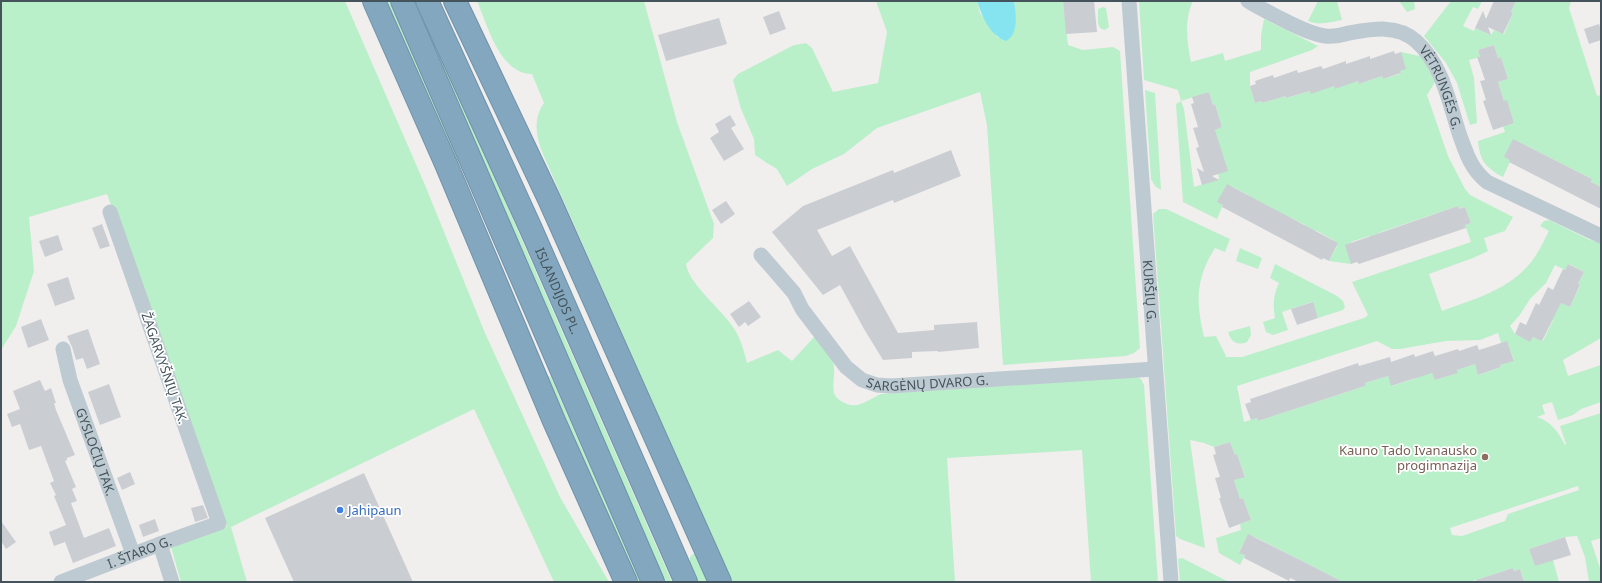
<svg xmlns="http://www.w3.org/2000/svg" width="1602" height="583" viewBox="0 0 1602 583" font-family="'Noto Sans',sans-serif">
<style>
.green{fill:#baf0c9;fill-rule:evenodd}
.water{fill:#85e4ef}
.building{fill:#caced3}
.lines{fill:none;stroke-linecap:round;stroke-linejoin:round}
.highway-casing{stroke:#6f92ab;stroke-width:24}
.street{stroke:#becad1;stroke-width:15}
.highway{stroke:#83a7bf;stroke-width:22}
.education-dot{fill:#8d6e63;stroke:#fff;stroke-width:1.5}
.shop-dot{fill:#3f7fe0;stroke:#fff;stroke-width:1.5}
.labels{text-anchor:middle;stroke-width:3.5;stroke-linejoin:round;paint-order:stroke}
.street-label{font-size:13px;fill:#45545c;stroke:#fff}
.education-label{font-size:13px;fill:#785e54;stroke:#fff;text-anchor:end}
.shop-label{font-size:13px;fill:#366cbe;stroke:#fff;text-anchor:start}
</style>
<rect width="100%" height="100%" fill="#f1eeee"/>
<path class="green" d="M1,1H345L425,185L485,333L560,497L609,582H554L474,409L231,527L247,582H181L171,547L227,526L107,194L29,217L34,271L16,326L1,350Z
M383,1H389L458,158V160L457,162Z
M410,1H417L672,582H665Z
M477,1H644L677,122L714,224L713,238L686,264C689,285 723,310 735,330C741,340 744,351 747,363L778,350L792,361L815,336C821,344 830,353 833,362C836,372 832,383 834,393C836,398 840,401 845,403C858,410 869,399 881,394L1137,377L1141,379L1144,385L1158,582H1091L1082,450L947,458L955,582H732L542,152C536,136 533,118 544,103L532,74C499,73 488,26 477,1Z
M876,1H977L980,13L998,38L1014,30L1015,10L1014,1H1063L1068,45L1083,50L1113,47L1120,51L1140,348L1134,353L1126,356L1003,365L987,125L980,92L877,128L844,154L812,169L787,186L777,169L767,163L755,155L754,139L741,109L733,80L738,74L794,45L806,43L812,48L833,92L878,83L887,32Z
M1139,1H1193C1184,20 1187,42 1191,62L1223,53L1225,61L1261,50V35L1264,19L1318,46L1312,50L1250,72V86L1255,103L1261,101L1262,103L1286,96L1287,98L1310,91L1334,86L1335,88L1358,81L1359,84L1382,76L1383,79L1400,74L1401,52L1420,56L1426,63L1435,82L1427,95L1448,156L1465,189L1470,195L1513,217L1505,231L1484,238L1488,251L1473,258L1429,274L1442,311C1474,299 1513,289 1534,258C1540,250 1544,240 1549,231L1540,226L1544,221L1549,220L1590,240L1601,243V338L1563,360L1568,376L1601,365V402L1581,409L1573,415L1558,420L1552,402L1542,405L1545,414L1537,417C1551,422 1558,431 1565,445L1566,444L1560,426L1601,413V538L1591,541L1601,571V582H1589L1585,557L1577,536L1565,537L1529,549L1535,565L1553,560L1559,582H1524L1520,569L1514,571L1513,568L1470,582H1343L1255,537L1253,540L1247,537L1239,552L1245,555L1240,565L1219,553L1216,538L1241,530L1240,524L1251,520L1243,498L1240,499L1234,480L1245,476L1237,454L1235,455L1230,442L1214,447L1204,443L1190,440L1205,548L1180,539L1176,536L1153,214L1159,209H1166L1230,239L1225,252L1215,248C1195,280 1196,302 1204,337L1216,336L1225,354L1226,357H1242L1364,318L1368,315L1352,282L1471,242L1465,225L1471,223L1465,207L1459,209L1458,206L1381,232L1370,239L1369,236L1351,242V264L1329,261L1337,246L1332,243L1333,240L1317,231L1304,228L1305,225L1289,217L1287,219C1275,209 1264,203 1249,198L1250,196L1233,187L1226,186L1218,202L1223,205L1217,219L1183,202L1176,104L1181,101L1178,90L1144,80ZM1209,92L1213,105L1215,104L1222,127L1212,131L1219,179L1194,187L1184,109L1181,101ZM1569,264L1584,272L1578,284L1580,286L1570,307L1559,302L1551,319L1553,320L1543,341L1533,337L1530,341L1515,334L1510,326L1519,316L1530,299L1546,283L1555,265L1565,270ZM1498,333L1502,346L1508,344L1514,360L1500,365L1501,367L1479,375L1475,364L1457,370V373L1435,380L1431,370L1414,379L1392,386L1388,376L1365,383V386L1258,421L1257,418L1244,422L1237,386L1377,341L1392,349H1400L1446,341L1480,340ZM1578,486L1579,490L1508,514L1505,521L1462,536L1452,535L1450,528Z
M1318,1H1337L1342,20C1331,22 1318,26 1308,21Z
M1399,1H1414L1415,9L1407,12Z
M1451,1H1482L1478,9L1473,7L1463,26L1474,31L1475,28L1491,35L1494,30L1504,34L1513,13L1511,12L1516,1H1571L1569,8L1597,96L1601,95V187L1591,182L1592,179L1519,142L1503,177C1485,167 1480,161 1478,141L1505,132L1503,126L1514,123L1507,101H1504L1498,82L1508,79L1501,57L1498,58L1494,45L1478,50L1480,57L1469,60L1474,78L1477,123L1470,125L1457,83L1446,63L1424,36Z
M1103,7L1106,8L1109,27L1105,30C1096,29 1098,18 1098,11V9Z
M1145,90L1155,93L1161,190L1155,186L1151,179Z
M1240,248L1262,258L1258,269L1236,261Z
M1275,264L1337,296L1343,301L1345,307L1343,310L1318,318L1312,302L1282,312L1288,330L1273,335L1266,332L1263,322L1275,318C1273,305 1273,296 1279,283L1270,278Z
M1250,326L1251,335L1247,342C1237,346 1231,342 1228,332Z
M546,375L551,377L640,582H634Z
M693,554H698L711,582H698L690,563V557Z
M1182,558L1229,582H1180L1178,559Z"/>
<path class="water" d="M977,1H1014C1016,13 1019,35 1006,41C989,35 982,16 977,1Z"/>
<path class="building" d="M1063,1H1094L1097,32L1066,34Z
M1494,1H1516L1511,12L1513,13L1503,34L1488,27L1491,35L1475,28L1483,11L1486,19Z
M779,11L786,29L770,35L763,17Z
M719,18L727,44L666,61L658,35Z
M1599,24L1601,30V40L1589,44L1584,29Z
M1494,45L1498,58L1501,57L1508,79L1498,82L1504,101L1507,100L1514,123L1493,130L1483,101L1486,100L1480,81L1485,80L1477,57H1480L1478,50Z
M1394,51L1395,54L1401,52L1406,69L1400,71L1401,73L1383,79L1382,76L1359,84L1358,81L1335,89L1334,86L1311,94L1310,91L1286,98V96L1262,103L1261,101L1255,103L1250,86L1256,84L1255,81L1273,75L1274,78L1297,70L1298,73L1321,66L1323,69L1346,61V64L1370,56V59Z
M1209,92L1213,105L1215,104L1222,127L1215,130L1228,171L1212,176L1219,180L1202,185L1197,168L1204,172L1196,148L1199,147L1193,128L1198,127L1191,104L1194,103L1192,97Z
M730,115L736,125L731,128L744,149L724,161L710,138L719,132L715,124Z
M1513,139L1592,179L1591,182L1601,187V209L1509,162L1510,160L1504,157Z
M951,150L961,176L894,203L893,200L817,230L832,256L850,246L898,333L934,330V325L977,322L979,348L938,352V351L912,352V358L883,360L864,329L840,285L823,295L772,232L803,206L893,170L894,173Z
M1227,184L1338,243L1329,261L1323,258L1322,260L1222,207L1223,205L1217,202Z
M726,201L735,214L721,224L712,210Z
M1458,206L1459,209L1465,207L1471,223L1465,225L1466,228L1359,264L1357,262L1351,264L1345,245Z
M102,224L110,246L100,249L92,228Z
M58,235L63,250L45,257L39,241Z
M1568,264L1584,272L1578,284L1580,285L1570,307L1561,303L1542,341L1533,337L1530,342L1515,334L1520,322L1526,325L1536,303L1539,305L1548,287L1553,290L1563,269L1565,270Z
M68,277L75,299L55,306L47,284Z
M749,301L761,317L748,326L745,322L739,327L730,314Z
M1313,302L1318,318L1297,325L1291,309Z
M41,319L49,340L28,348L21,327Z
M88,329L100,364L87,369L83,358L76,360L72,347L67,336Z
M1507,341L1514,361L1500,365L1501,367L1478,375L1475,364L1457,370L1458,373L1435,380L1432,373L1391,386L1388,376L1365,383V386L1258,421L1257,418L1251,420L1245,404L1251,402L1250,399L1358,363L1359,366L1390,357L1391,362L1414,354L1415,357L1433,351L1435,356L1458,349L1459,351L1477,345L1479,350Z
M40,380L45,391L51,388L56,403H54L56,410L75,455L67,458V460L65,461L76,487L72,489L77,501L71,503L84,538L109,528L116,546L73,563L65,542L54,546L49,532L66,525L54,496L56,495L50,483L54,481L41,446L29,450L20,424L12,427L7,414L20,409L13,391Z
M109,384L121,417L100,425L88,392Z
M1230,442L1235,455L1237,454L1245,477L1234,480L1240,499L1243,498L1251,520L1229,528L1219,498H1221L1215,478L1220,477L1213,455L1216,454L1214,447Z
M130,472L135,484L122,490L117,478Z
M364,473L413,582H294L265,518Z
M203,505L208,518L195,522L191,508Z
M155,519L159,531L143,537L139,525Z
M1,521L16,542L6,549L1,541Z
M1248,534L1300,560L1343,582H1299L1290,578L1289,581L1244,558L1245,555L1239,553Z
M1565,537L1571,555L1535,566L1529,549Z
M1513,568L1514,571L1520,569L1524,582H1477L1476,580Z"/>
<g class="lines">
<defs>
<g id="highway">
<path d="M374,1L446,164L554,421L626,582"/>
<path d="M402,1L653,582"/>
<path id="s6" d="M427,1L531,229L686,582"/>
<path d="M455,1L549,199L720,582"/>
</g>
</defs>
<use href="#highway" class="highway-casing"/>
<g class="street">
<path id="s1" d="M1129,1L1171,582"/>
<path id="s2" d="M1248,1C1266,11 1306,34 1325,36C1333,37 1342,35 1349,33C1372,29 1397,24 1416,41C1443,65 1449,103 1460,136C1467,155 1471,169 1487,182L1601,236"/>
<path id="s3" d="M761,255L794,293L802,309L846,367L862,380L877,385L891,386L1155,369"/>
<path id="s4" d="M63,349L70,380L133,554"/>
<path d="M160,544L172,582"/>
<path id="s5" d="M61,582L160,544L219,523L110,212"/>
</g>
<use href="#highway" class="highway"/>
</g>
<circle class="education-dot" cx="1485" cy="457" r="4"/>
<circle class="shop-dot" cx="340" cy="510" r="4"/>
<g class="labels">
<g class="street-label">
<text dy="5" stroke="none"><textPath href="#s2" startOffset="233">VĖTRUNGĖS G.</textPath></text>
<text dy="5" stroke="none"><textPath href="#s6" startOffset="318">ISLANDIJOS PL.</textPath></text>
<text dy="5" stroke="none"><textPath href="#s1" startOffset="291">KURŠIŲ G.</textPath></text>
<text transform="translate(165 368) rotate(71)" y="5">ŽAGARVYŠNIŲ TAK.</text>
<text dy="5" stroke="none"><textPath href="#s3" startOffset="228">SARGĖNŲ DVARO G.</textPath></text>
<text dy="5" stroke="none"><textPath href="#s4" startOffset="108">GYSLOČIŲ TAK.</textPath></text>
<text dy="5" stroke="none"><textPath href="#s5" startOffset="84">I. ŠTARO G.</textPath></text>
</g>
<g class="education-label">
<text x="1477" y="455">Kauno Tado Ivanausko<tspan x="1477" dy="15">progimnazija</tspan></text>
</g>
<g class="shop-label">
<text x="348" y="515">Jahipaun</text>
</g>
</g>
<rect width="1602" height="583" fill="none" stroke="#45545c" stroke-width="4"/>
</svg>
